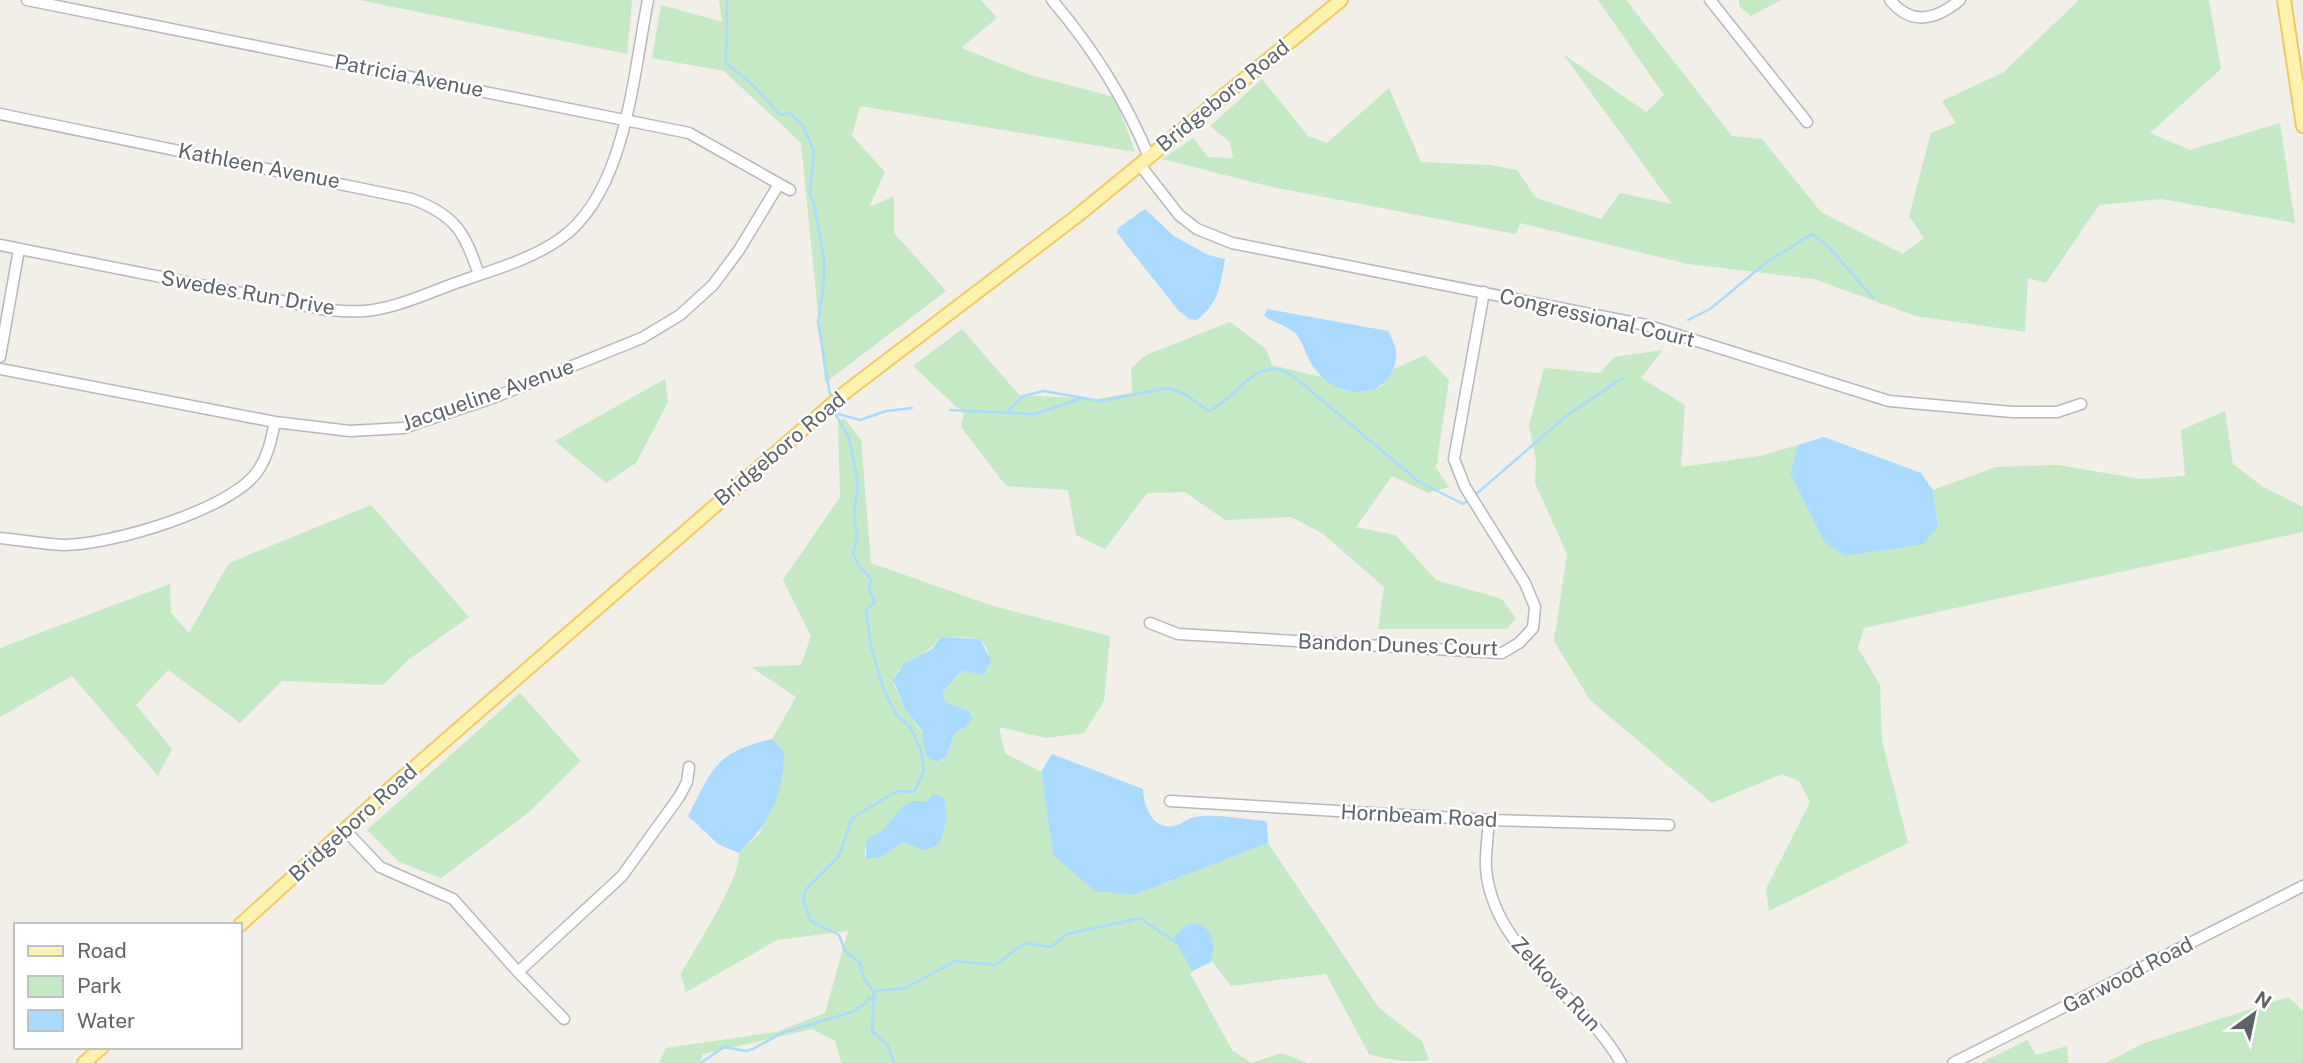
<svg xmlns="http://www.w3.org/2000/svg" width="2303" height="1063" viewBox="0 0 2303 1063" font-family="'Public Sans',sans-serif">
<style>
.green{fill:#c5e8c5;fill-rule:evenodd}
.water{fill:#aadaff}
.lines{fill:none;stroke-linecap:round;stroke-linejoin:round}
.stream{stroke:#aadaff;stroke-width:2.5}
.minor-casing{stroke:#b5b8bc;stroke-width:13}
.major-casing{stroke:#f2c960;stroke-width:16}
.minor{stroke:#fff;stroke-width:10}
.major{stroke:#fff2af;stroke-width:12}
.labels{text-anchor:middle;stroke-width:5;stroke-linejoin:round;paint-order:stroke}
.street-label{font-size:21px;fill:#5f6368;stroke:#fff}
</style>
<rect width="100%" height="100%" fill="#f1efe8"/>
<path class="green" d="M359,0H632L627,54Z
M719,0H981L997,18L961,48L1030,75L1115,97L1135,152L860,106L852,136L885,172L869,207L894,196V233L946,291L825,383L801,143L724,71L652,58L661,5L722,22Z
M1598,0H1626L1732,136L1762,139L1821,212L1903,254L1924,238L1909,216L1931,133L1956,123L1942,101L2004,72L2079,0H2209L2221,69L2150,133L2190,150L2280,123L2295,223L2162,199L2099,205L2046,283L2028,278L2025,332L1916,316L1814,279L1688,264L1520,223L1516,234L1268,186L1162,159L1193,138L1208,157L1233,158L1230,142L1210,126L1262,79L1308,136L1327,143L1389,88L1421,162L1490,165L1517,170L1536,198L1601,219L1620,193L1672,204L1563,54L1646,112L1664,95Z
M1739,0H1781L1751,16L1739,6Z
M1230,322L1266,349L1272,365L1321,377L1343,390L1365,392L1382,386L1394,369L1425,355L1449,380L1436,468L1449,487L1428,493L1392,476L1356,527L1395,535L1436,580L1502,599L1516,619L1507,629H1378L1384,587L1322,533L1291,517L1225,520L1185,492L1147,493L1105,549L1076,535L1068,490L1006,486L961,427L964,414L913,366L962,329L1019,395L1096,399L1132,393L1131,368L1146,355Z
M1663,350L1641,378L1685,405L1681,467L1760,456L1798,445L1790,473L1938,527L1933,490L1996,467L2058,465L2140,479L2185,476L2181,430L2225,411L2233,464L2263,487L2303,507V532L1864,628L1858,648L1880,685L1882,741L1908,843L1769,911L1766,889L1810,802L1799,781L1782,774L1712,803L1590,700L1554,641L1567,554L1535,483L1536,461L1529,426L1544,368L1600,373L1614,357Z
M665,379L668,402L636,463L606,483L555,441Z
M844,418L861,440L871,563L993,606L1110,636L1104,701L1084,733L1046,738L999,727L1005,753L1041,772L1053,855L1134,895L1268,843L1379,1008L1422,1041L1429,1060C1412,1063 1387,1060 1369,1054L1326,974L1231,986L1212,961L1190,973L1232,1050L1251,1063L1281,1053L1308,1063H841L835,1041L812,1029L703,1054L700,1063H659L666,1048L776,1032L825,1013L848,931L777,940L686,992L681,974C695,948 741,879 739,853L760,833L784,751L772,739L796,697L751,667L801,665L811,636L783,580L840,497L838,423ZM939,638C957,638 983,631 988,653C990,661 989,669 984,675L963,671L943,692L945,702L966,709L973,715L968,725L956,732L942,761L905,709L893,683C898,656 927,659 939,638ZM931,796L946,806L938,846L930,849L903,842L880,857L866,859C862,840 871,840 883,830C899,817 901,797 926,802Z
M371,505L469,617L408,660L383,685L282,681L240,723L168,670L136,705L172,749L158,776L72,676L0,717V648L170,584L171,613L189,633L229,563Z
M520,693L581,761L529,812L441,878L399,862L367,830Z
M2288,997L2303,1011V1063H2106L2142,1044Z
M2027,1040L2036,1055L2067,1046L2068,1063H1981Z"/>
<path class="water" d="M1145,209L1174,236L1208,255L1225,259C1220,286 1219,303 1197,320L1189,319L1178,310L1117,233L1118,228Z
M1267,309L1388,331C1395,344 1399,352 1394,367C1383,401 1338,397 1318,373C1307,361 1304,344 1297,335C1290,327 1273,322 1264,316Z
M1824,437L1921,473L1933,490L1938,527L1923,544L1845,556L1825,543L1790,473L1798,445Z
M941,637L980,639L991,661L984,675L962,671L943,692L945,702L968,710L973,717L968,725L955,733L946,757L936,762L926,756L922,731L905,709L893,680L904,663L932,649Z
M772,739L784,751C784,794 769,824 739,853L718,844L688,816C713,768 715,752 772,739Z
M1052,754L1143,789C1144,806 1152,830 1174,826C1181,824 1188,818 1195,817C1216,813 1245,820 1267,821L1268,843L1134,895L1095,891L1053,855L1041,772Z
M933,794L943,797C949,811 945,833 938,846L924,850L903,842L880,857L866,859V841C872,835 880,834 885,828C898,813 903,797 926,802Z
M1195,923C1214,929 1216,944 1211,962L1192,971L1173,937L1187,925Z"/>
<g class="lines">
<path class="stream" d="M727,0L726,63L753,85L780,115L790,113L803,126L814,151L810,195L814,203L824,259V281L818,322L830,394
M1688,320L1710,309L1767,262L1812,234L1829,247L1873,298
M950,410L1035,414L1080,399
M1007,412L1023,396L1044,391L1100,401L1169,388L1186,395L1209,411C1237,399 1255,353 1292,375L1418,481L1463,504L1469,500
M835,413L849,438L858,483L854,516L857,536L853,554L859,566L871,579L869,590L875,602L866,610L871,646L883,688L896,714L910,727L921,750L924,771L914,792L897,791L852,818L839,856L806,889L803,900L811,921L839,935L845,951L860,963L864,979L874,992L872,1031L888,1046L894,1063
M835,413L860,420L886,411L912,408
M1474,496L1565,417L1622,378
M874,991L906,988L955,961L995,965L1025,943L1051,947L1067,934L1140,918L1177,943
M701,1063L724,1047L746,1051L753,1049L782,1033L852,1012L866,1003L868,998H876"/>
<defs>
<path id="minor" d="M27,0L689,133L790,190
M1052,0C1093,48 1125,99 1149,157
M1710,0L1807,122
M1890,0C1912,27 1937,19 1960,0
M0,114L412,199C455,215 465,232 479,275
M1140,165L1179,215L1197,229L1232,243L1646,325L1889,401L2012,412H2057L2081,404
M0,245L327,310C339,311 352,312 365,311C399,308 434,290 467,279C497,269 533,258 560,239C626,193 633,75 648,0
M0,357L19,249
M0,369L275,422L350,431L403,428L495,397L642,338L680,315L713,285L739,250L779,184
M0,538C21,540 43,544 64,545C110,545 230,510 257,472C268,457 271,440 275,422
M1150,623L1178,634L1502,653L1519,643L1533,628L1535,607L1525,583L1465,487L1454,459L1484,292
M1170,801L1489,820L1669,825
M1489,820C1488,836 1485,853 1486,869C1494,955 1583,994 1621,1063
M345,830L380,867L453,899L518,972L622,876L679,797L687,782L689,767
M518,972L564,1019
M1953,1063L2303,886"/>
<path id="major" d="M2284,0L2303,126
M240,925L393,786L847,391L1077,216L1341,0
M84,1063L102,1047"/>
</defs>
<use href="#minor" class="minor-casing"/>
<use href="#major" class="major-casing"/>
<use href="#minor" class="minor"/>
<use href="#major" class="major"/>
</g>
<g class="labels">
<g class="street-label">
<text transform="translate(409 76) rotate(11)" y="7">Patricia Avenue</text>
<text transform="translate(1223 96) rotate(-39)" y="7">Bridgeboro Road</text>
<text transform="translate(259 166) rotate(11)" y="7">Kathleen Avenue</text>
<text transform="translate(248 293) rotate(10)" y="7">Swedes Run Drive</text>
<text transform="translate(1597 318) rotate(13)" y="7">Congressional Court</text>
<text transform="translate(488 395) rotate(-19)" y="7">Jacqueline Avenue</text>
<text transform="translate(780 449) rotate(-40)" y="7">Bridgeboro Road</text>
<text transform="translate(1398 645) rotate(2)" y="7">Bandon Dunes Court</text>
<text transform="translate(1419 816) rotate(3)" y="7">Hornbeam Road</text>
<text transform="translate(353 823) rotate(-42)" y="7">Bridgeboro Road</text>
<text transform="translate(2128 975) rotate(-27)" y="7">Garwood Road</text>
<text transform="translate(1556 984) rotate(47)" y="7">Zelkova Run</text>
</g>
</g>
<rect x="14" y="923" width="228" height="126" fill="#ffffff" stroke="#bfc1c3" stroke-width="2"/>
<rect x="28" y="946" width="35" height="10" fill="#fff2af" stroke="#bfc1c3" stroke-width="2"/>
<text x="77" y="958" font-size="21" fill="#5f6368">Road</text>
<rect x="28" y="976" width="35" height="21" fill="#c5e8c5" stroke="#bfc1c3" stroke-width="2"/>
<text x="77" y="993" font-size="21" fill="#5f6368">Park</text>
<rect x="28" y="1010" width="35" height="21" fill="#aadaff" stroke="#bfc1c3" stroke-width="2"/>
<text x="77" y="1028" font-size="21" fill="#5f6368">Water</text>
<g transform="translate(2254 1014) rotate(33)" stroke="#ffffff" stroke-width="5" paint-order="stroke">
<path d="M0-5L12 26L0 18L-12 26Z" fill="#5f6368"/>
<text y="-10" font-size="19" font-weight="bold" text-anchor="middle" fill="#5f6368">N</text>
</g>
</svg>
